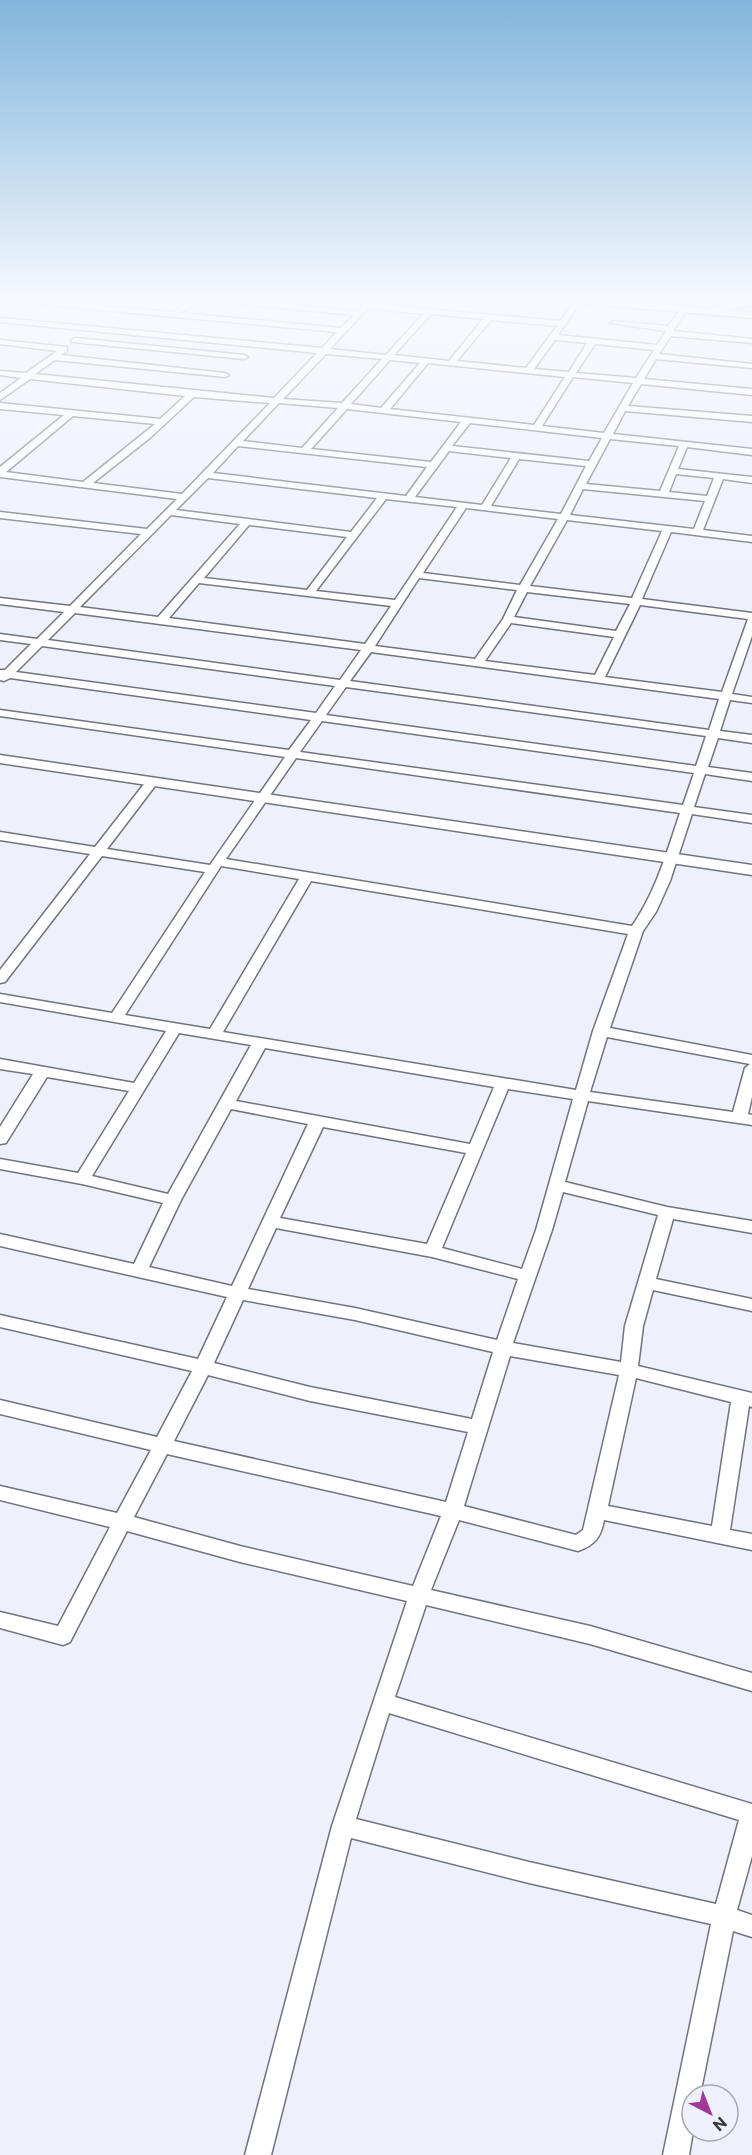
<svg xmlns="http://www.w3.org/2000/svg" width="752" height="2155" viewBox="0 0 752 2155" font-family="Commissioner,sans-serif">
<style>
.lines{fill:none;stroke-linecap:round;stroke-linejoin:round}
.minor-casing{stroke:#71747d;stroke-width:3}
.tertiary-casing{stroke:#71747d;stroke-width:3}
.minor{fill:#fff;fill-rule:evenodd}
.tertiary{fill:#fff;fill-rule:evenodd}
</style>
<rect width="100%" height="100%" fill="#eef1fc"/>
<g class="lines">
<defs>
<path id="minor" d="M12,300H36L173,312L190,300H197L182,313L341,328L354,315L219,302L215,300H238L358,311L368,300H375L372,304L560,321L576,300H582L558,335L657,345L666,331L610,323L614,321L668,326L683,307L687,309L673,331L752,339V343L671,336L659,354L752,364V368L656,359L644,379L752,389V395L641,384L628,406L752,416V422L625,411L613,434L752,449V455L687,447L678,469L752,477V483L723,479L703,530L752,536V542L671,532L642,599L752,613V636L732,694L752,697V703L730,700L720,731L752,735V743L718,738L708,767L752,773V781L705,774L694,807L752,815V823L692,814L670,881L656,912L643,931L610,1028L752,1055V1097L748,1114L752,1115V1125L588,1101L565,1182L667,1207L752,1221V1233L673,1219L656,1279L752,1299V1311L653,1290L643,1326L638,1366L752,1393V1407L749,1406L730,1530L752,1534V1550L604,1520C601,1537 595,1545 578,1551L459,1520L431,1590L590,1626L752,1673V1691L590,1644L426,1605L395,1697L752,1804V1856L737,1910L752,1915V1937L733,1931L700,2095H692L693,2131L689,2155H663L711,1924L529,1883L351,1838L271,2155H245L332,1826L407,1601L240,1562L127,1531L70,1642L63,1645L0,1628V1612L58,1626L110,1527L0,1500V1486L117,1513L151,1450L0,1414V1400L157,1437L192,1371L0,1327V1315L198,1359L227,1297L0,1246V1234L134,1264L163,1203L82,1184L0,1169V1159L78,1173L129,1091L47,1077L6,1143L0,1144V1127L33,1074L0,1069V1059L134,1083L166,1031L0,1002V994L112,1013L205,872L102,856L5,982L0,983V970L90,854L0,840V832L95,847L148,779L152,778L158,782L107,849L210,865L285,757L0,716V710L289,750L311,720L10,678L4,681L0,680V670H5L31,644L0,640V634L37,639L64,612L0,604V598L70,606L141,534L0,518V512L147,529L177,499L0,477V467L64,415L0,409V403L160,419L185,396L30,379L0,400V393L21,378L0,375V371L26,373L57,351L0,344V340L67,347V351L61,355L225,373L229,375L225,377L55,360L35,374L274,398L317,353L0,322V318L322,348L337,332L16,302ZM368,308L423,314L386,355L330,349ZM431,314L483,319L449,361L394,355ZM491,320L557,326L526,368L457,361ZM555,340L587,343L569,372L534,369ZM595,344L654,350L636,378L576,373ZM326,354L382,359L342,403L283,399ZM390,360L420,363L381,408L351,404ZM428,363L565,377L534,425L390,409ZM573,377L633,383L604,433L542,426ZM194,397L270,403L182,494L93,483L151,437ZM279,403L338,408L302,448L243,441ZM347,409L461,422L431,462L311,449ZM73,416L155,424L83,482L6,472ZM470,423L602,438L589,461L452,446ZM610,439L679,446L660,491L586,484ZM238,446L427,467L406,496L213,473ZM449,451L511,458L482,505L415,497ZM519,459L586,466L561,514L491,506ZM676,474L714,478L707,496L669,492ZM208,478L377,498L351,532L176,510ZM583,489L705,501L694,529L570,515ZM386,499L457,507L395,600L316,591ZM466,508L558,519L520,585L423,573ZM171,515L240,524L158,617L80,607ZM567,520L662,531L632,598L530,586ZM249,525L347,537L307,590L204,578ZM419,578L517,590L503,619L475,659L375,646ZM199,583L391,606L365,644L169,618ZM527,592L630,604L616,631L514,617ZM640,605L748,619L722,692L605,677ZM75,613L361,650L340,680L48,640ZM511,623L614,637L595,675L485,661ZM42,646L335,686L316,713L16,672ZM371,652L719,699L709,730L350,681ZM346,687L706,736L696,766L326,715ZM322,721L694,773L683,805L300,752ZM296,758L680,813C667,851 656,892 632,926L226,859ZM221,866L299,879L210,1029L125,1015ZM311,881L628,934L593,1031L576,1090L223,1032ZM179,1033L251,1045L168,1194L92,1176ZM607,1037L750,1064L745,1068L733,1112L590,1092ZM265,1048L494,1087L470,1144L236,1101ZM508,1089L573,1099L536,1230L522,1269L442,1248ZM231,1109L308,1124L232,1286L149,1267L181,1200ZM323,1127L466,1153L427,1244L280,1218ZM563,1192L658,1215L625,1326L621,1362L513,1343L552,1230ZM276,1228L432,1257L518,1279L497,1340L355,1308L248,1289ZM243,1300L355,1320L493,1352L472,1419L310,1387L214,1363ZM510,1356L619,1375L583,1530L576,1535L464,1506ZM208,1375L310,1401L468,1432L446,1502L174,1441ZM636,1378L731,1402L712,1526L608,1506ZM167,1454L441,1516L413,1586L240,1546L134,1517ZM389,1713L739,1820L716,1904L529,1862L356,1819Z
M752,301V305L701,313L697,311Z
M75,338L244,355L248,357L244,359L72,342L71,340Z"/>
<path id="tertiary" d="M571,300H602L752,312V318L575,303Z
M0,755L752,865V875L0,763Z"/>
</defs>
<use href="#minor" class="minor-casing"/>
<use href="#tertiary" class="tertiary-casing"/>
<use href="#minor" class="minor"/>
<use href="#tertiary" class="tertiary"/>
</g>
<linearGradient id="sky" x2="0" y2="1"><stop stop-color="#81b5dc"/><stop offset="0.5" stop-color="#f7f9fe"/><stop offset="1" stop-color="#f7f9fe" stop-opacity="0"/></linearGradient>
<rect width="752" height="601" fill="url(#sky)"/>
<g transform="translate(710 2113) rotate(138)"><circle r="28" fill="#eef1fc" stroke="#a5a7b0" stroke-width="1.5"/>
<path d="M0-4.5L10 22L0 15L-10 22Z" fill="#a2389a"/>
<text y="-9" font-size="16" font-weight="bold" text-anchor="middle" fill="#38393d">N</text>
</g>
</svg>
